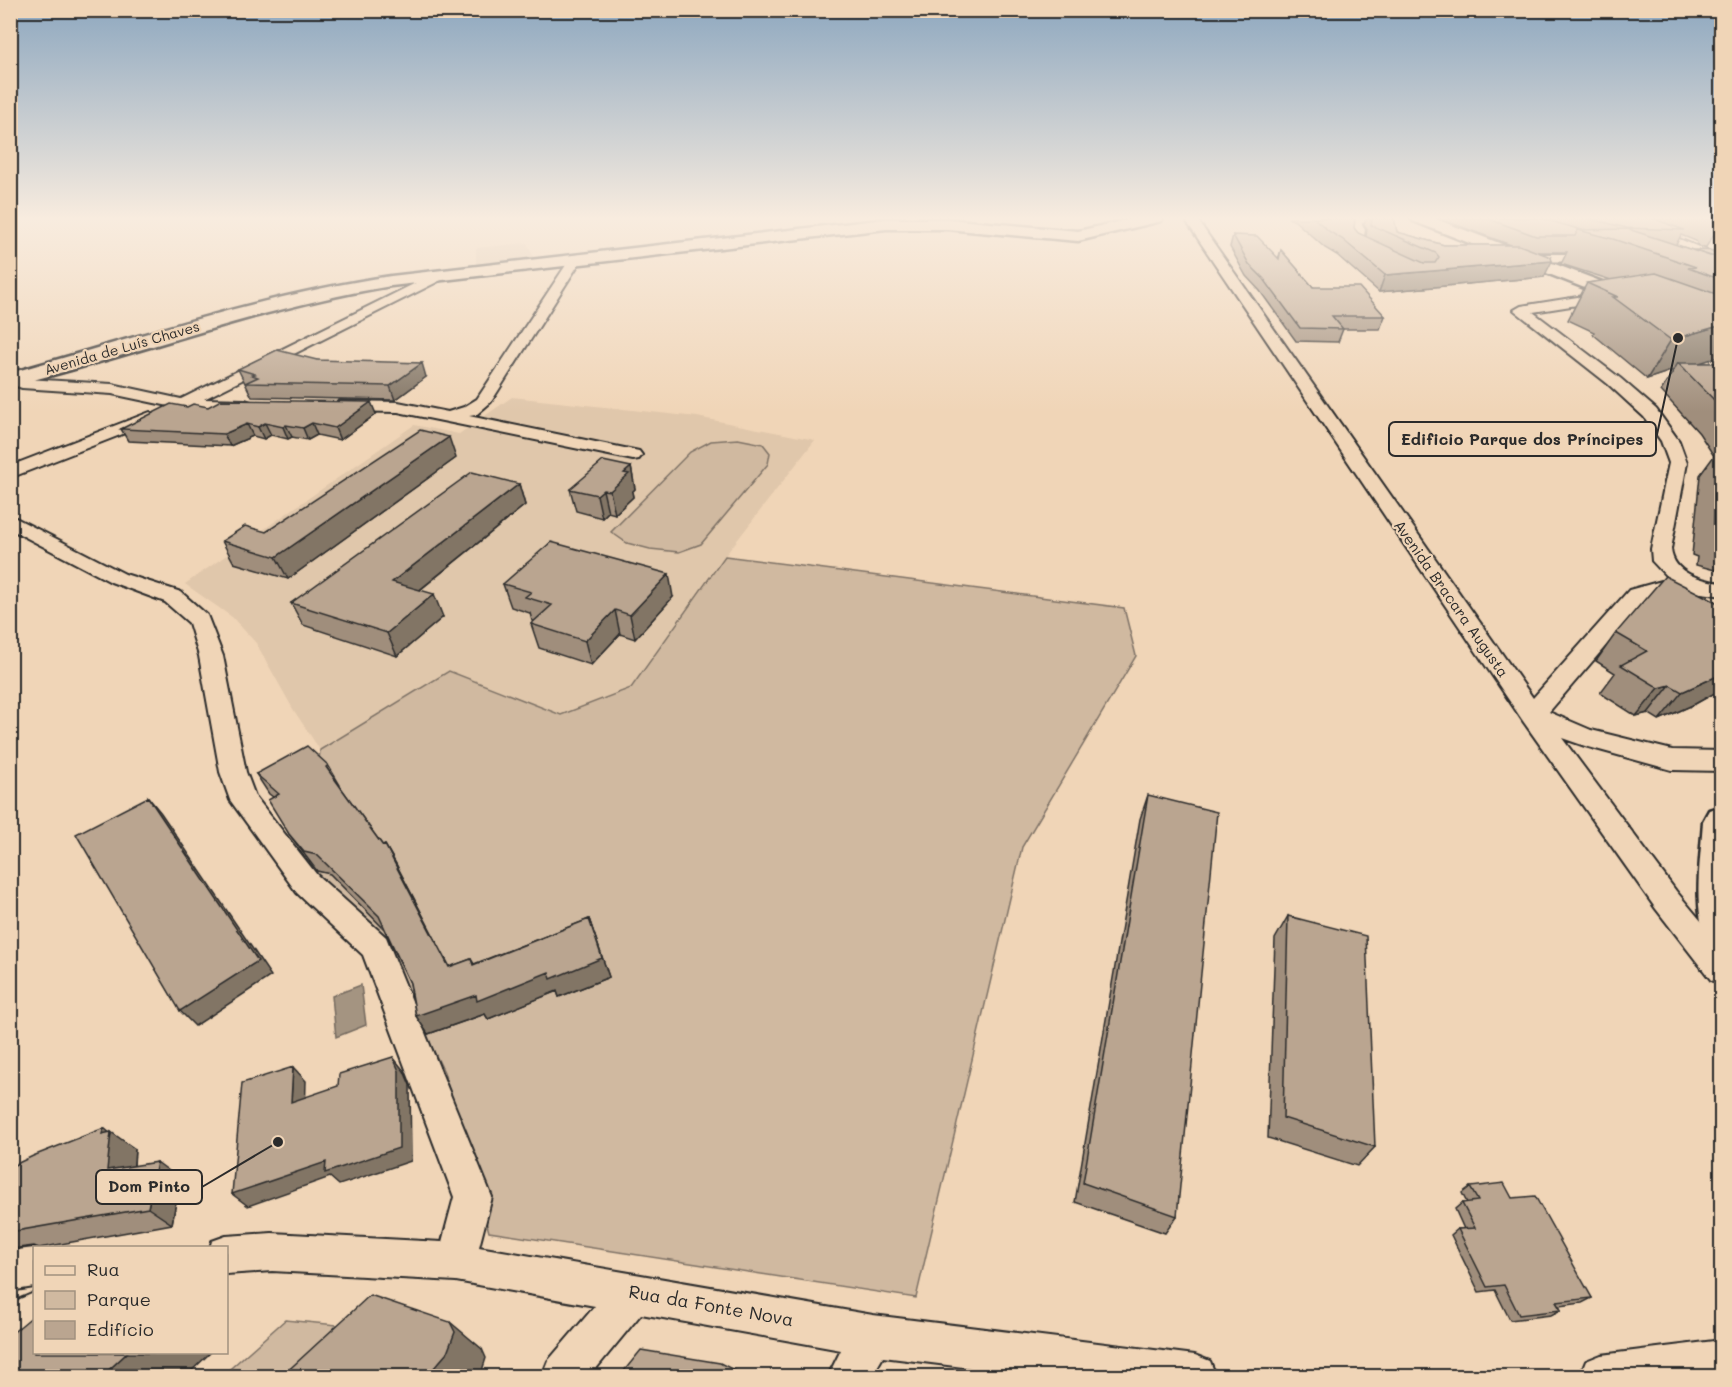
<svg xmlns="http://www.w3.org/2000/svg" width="1732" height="1387" viewBox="0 0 1732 1387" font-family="Mali,sans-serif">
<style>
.built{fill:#e0c7ab}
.green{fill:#d0b9a0;stroke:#7e7266;stroke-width:1.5}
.water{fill:#a49481;stroke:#746a5f;stroke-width:1.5}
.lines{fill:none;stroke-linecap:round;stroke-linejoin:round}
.stream{stroke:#746a5f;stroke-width:4.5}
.street-casing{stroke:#2b2b2b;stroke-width:4}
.secondary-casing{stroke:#2b2b2b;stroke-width:5}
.primary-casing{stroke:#2b2b2b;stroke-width:5}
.street{fill:#f0d5b7;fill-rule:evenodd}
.secondary{fill:#f0d5b7;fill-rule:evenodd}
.primary{fill:#f0d5b7;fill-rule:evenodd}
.wall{fill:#a08e7c;stroke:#2b2b2b;stroke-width:1.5}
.shaded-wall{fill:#827465;stroke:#2b2b2b;stroke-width:1.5}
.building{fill:#baa590;stroke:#2b2b2b;stroke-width:1.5}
.labels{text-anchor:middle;stroke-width:4.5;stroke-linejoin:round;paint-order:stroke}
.far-street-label{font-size:14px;fill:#2b2b2b;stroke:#f0d5b7}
.street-label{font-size:15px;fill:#2b2b2b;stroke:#f0d5b7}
.near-street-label{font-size:18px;fill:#2b2b2b;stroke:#f0d5b7}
.leader{fill:none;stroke:#2b2b2b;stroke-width:2}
.callout-dot{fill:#2b2b2b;stroke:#f0d5b7;stroke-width:2}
.callout{fill:#f0d5b7;stroke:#2b2b2b;stroke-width:2}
.callout-label{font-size:16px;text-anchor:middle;font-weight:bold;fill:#2b2b2b}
</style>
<rect width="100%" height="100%" fill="#f0d5b7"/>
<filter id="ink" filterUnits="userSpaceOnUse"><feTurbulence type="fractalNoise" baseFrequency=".0167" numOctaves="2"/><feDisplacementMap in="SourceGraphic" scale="12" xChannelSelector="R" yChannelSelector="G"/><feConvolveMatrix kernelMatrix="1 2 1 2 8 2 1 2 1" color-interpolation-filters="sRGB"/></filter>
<g filter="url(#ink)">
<path class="built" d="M527,243L535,260L476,266V248Z
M512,397L697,417L815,440L714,570L631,688L562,715L449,671L320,750L293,709L256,643L232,617L185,584L414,425L459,434Z"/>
<path class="green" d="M738,439L763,444L770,453L768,464L701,544L679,552L650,549L627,543L611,532L690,452L711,441Z
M725,556L1124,608L1136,656L1022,847L916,1298L489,1232L444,1072L426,1035L375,947L308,884L320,750L449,671L561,715L631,688Z
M285,1320L369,1328L323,1376H222Z"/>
<path class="water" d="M361,985L366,1025L336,1037L332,996Z"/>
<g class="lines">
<path class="stream" d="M1704,233L1722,237"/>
<defs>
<path id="street" d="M1184,218H1196L1533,698L1629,590L1669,579L1652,561L1651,549L1669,463L1661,441L1644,417L1608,384L1514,310L1521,306L1609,292L1614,293L1616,296L1614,299L1609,300L1533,312L1620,378L1656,409L1679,441L1687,463L1671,549C1673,574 1701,580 1722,583V596C1695,591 1670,589 1645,600L1549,712L1591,730L1672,750L1722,751V771L1672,770L1585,746L1562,738L1676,891L1722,946V984L1711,980L1656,909L1523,721Z
M1354,218H1369L1361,223L1365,229L1363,242L1380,253L1378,256H1370L1351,244L1353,229L1348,222Z
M1612,218H1628L1716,254L1710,258L1706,257Z
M1670,218H1690L1722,225V232L1672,220Z
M1523,254H1596L1602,258L1596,262L1519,261L1517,258L1519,255Z
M576,255L582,259L491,402L476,415L469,416L639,451L642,455L639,459L633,460L398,412L340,411L332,406L340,401L398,402L448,412L464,407L477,399L570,259Z
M440,271L445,272L447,275L445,278L204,399L245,400L251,402L253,405L251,408L183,409L112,394L22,388L16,386L10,380L11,375L17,373L26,379L112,384L181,399Z
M150,412L158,417L156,421L10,478V466Z
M10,515L125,574L181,592L207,615L223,656L246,772L255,796L317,875L386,937L390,947L492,1197L479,1247L873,1315L1195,1355L1210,1361L1216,1376H1036L883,1357L872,1376H828L841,1350L641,1314L590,1376H542L548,1361L595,1306L456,1281L272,1271L226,1274V1248H210L212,1241L226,1236L272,1233L442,1242L454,1197L363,955L297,893L230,800L220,772L199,656L189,623L165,602L111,582L10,529Z
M34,1248V1287L10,1291V1251Z
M34,1293V1339L24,1347L10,1353V1306L20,1299Z
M1722,1340V1376H1580L1586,1361L1601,1355Z"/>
<path id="secondary" d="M1136,218H1163L1161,221L1078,241L947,229H886L391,286C261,307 138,355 10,386V373C136,338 262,295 391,276L886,219H947L1078,231Z
M1411,218H1433L1637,295L1639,299L1637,303H1623L1413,221Z"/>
<path id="primary" d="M1722,806V945L1707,940C1692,906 1701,858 1703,821L1709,810Z"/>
</defs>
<use href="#street" class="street-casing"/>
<use href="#secondary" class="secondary-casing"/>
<use href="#primary" class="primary-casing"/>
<use href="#street" class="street"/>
<use href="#secondary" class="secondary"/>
<use href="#primary" class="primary"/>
</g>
<path class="wall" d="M1288,218H1355L1354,228L1358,233L1366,237L1367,229L1364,224L1366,218H1394L1397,232L1444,245H1511L1437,218H1722V223L1706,247H1699L1696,241L1681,235L1676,245L1692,250L1722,251V356L1698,363H1722V572L1696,565L1697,557L1692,555L1700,475L1714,456L1699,433L1661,391L1674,370L1647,379L1593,334L1594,332L1568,320L1587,283L1611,280L1561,264L1567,252H1537L1544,277L1379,292L1337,255L1325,248L1295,221Z
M1233,235L1278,259L1281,250L1313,287L1385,316L1380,329H1343L1338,342L1296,341L1260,291L1246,276L1230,247Z
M317,360L426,377L395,400L252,397L238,369Z
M187,407H208L376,414L340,440L317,435L308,440L292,437L288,439L271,435L264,439L253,436L230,446L128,441L121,429Z
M456,458L288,579L234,563L222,541L266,532Z
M631,467L635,489L632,492L633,497L615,514L608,512L602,518L576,511L570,489Z
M519,484L525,505L420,590L443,617L397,656L303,625L291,603Z
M503,584L673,597L635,639L620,634L591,665L539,648L531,624L534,621H532L530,613L511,607Z
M1722,605V689L1695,704L1659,720L1648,713L1636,716L1600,693L1615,673L1596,661L1616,633Z
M256,774L340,785H339L383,846L385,845L396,864L450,967L471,959L474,964L589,919L609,977L559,997L557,991L488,1019L485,1014L428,1034L416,1016L410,983L384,929L330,874L317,871L289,834L273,797L269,794Z
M1148,795L1177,1216L1165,1233L1075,1202L1140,819Z
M1288,916L1375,1147L1357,1166L1268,1138L1275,939Z
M109,1133L135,1149L134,1166L180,1179L172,1224L39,1248L34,1246L10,1249V1167Z
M1470,1187L1512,1198L1592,1298L1582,1303L1559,1306L1561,1310L1551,1315L1510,1320L1495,1290L1479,1292L1451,1235L1458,1229H1464L1455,1209L1462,1203H1467L1462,1193Z"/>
<path class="shaded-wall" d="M1552,261L1544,277L1379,292L1385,275Z
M1722,325V356L1683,368L1678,363L1674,370L1647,379L1671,340Z
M422,363L426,377L395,400L390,386Z
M371,402L376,414L340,440L335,428Z
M265,423L271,435L264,439L258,427Z
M312,423L317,435L308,440L303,428Z
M247,424L253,436L230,446L224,434Z
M286,425L292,437L288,439L283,427Z
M449,437L456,458L288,579L276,557Z
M631,467L635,489L632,492L633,497L615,514L610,491L624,473Z
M519,484L525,505L402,604L392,582Z
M603,490L608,512L602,518L597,495Z
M669,574L673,597L635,639L630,615Z
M434,594L443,617L397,656L387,633Z
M615,610L620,634L591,665L585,641Z
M1722,674V689L1695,704L1659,720L1682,692Z
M1670,685L1648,713L1636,716L1659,688Z
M328,765L340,785L337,786L326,767Z
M148,797L161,813L271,976L195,1026L180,1011Z
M385,845L396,864L459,986L449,967Z
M589,919L609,977L559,997L557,991L488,1019L485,1014L428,1034L416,1016Z
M393,1057L404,1071L410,1085L411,1161L339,1185L330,1177L248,1206L232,1194Z
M293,1067L306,1081L305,1115L291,1102Z
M104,1128L111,1134V1132L135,1149L132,1187L107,1170L102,1134Z
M157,1162L180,1179L172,1224L148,1208Z
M450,1322L482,1349L486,1358L480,1377H426Z
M127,1353H210L185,1377H101Z"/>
<path class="building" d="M1314,218H1355L1354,228L1358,233L1424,263H1435L1439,257L1436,253L1371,225L1372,218H1394L1397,232L1444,245H1519L1551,257L1552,261L1385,275L1342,239L1330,232Z
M1486,218H1540L1582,230H1578L1575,236H1536Z
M1587,218H1652L1684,230L1627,228Z
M1711,218H1714L1721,222H1713Z
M1628,229L1711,256L1722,257V280L1688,268L1696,267L1613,239L1578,230Z
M1233,235L1257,236L1279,259L1281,250L1313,287H1359L1385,316H1332L1343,329L1300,328L1264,279L1249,264Z
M1692,250L1722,251V253H1713L1718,256H1710Z
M1656,273L1722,296V325L1671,340L1613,297H1618L1587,283Z
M277,350L317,360L422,363L390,386L245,383L258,377L252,375L255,374L238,369Z
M1678,363H1722V410L1718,404Z
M221,400L371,402L335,428L312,423L303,428L286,425L283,427L265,423L258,427L247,424L224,434L121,429L171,404L187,407L193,404L208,407Z
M420,430L449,437L276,557L222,541L245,526L266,532Z
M1720,446H1722V535L1719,534L1720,526L1714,525Z
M603,461L631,467L624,473L629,474L610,491L603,490L597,495L570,489Z
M472,472L519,484L392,582L434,594L387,633L291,603Z
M551,542L669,574L630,615L615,610L585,641L531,624L552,605L525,597L531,592L503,584Z
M1665,576L1722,605V674L1682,692L1670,685L1659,688L1621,665L1647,651L1616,633Z
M307,746L328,765L326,767L383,846L385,845L449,967L471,959L473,965L589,919L602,958L551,979L549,972L477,1001L476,995L416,1016L410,983L379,916L317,855L304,852L289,834L268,800L279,794L256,774Z
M1148,795L1217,812L1177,1216L1083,1183Z
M148,797L258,961L180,1011L76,834Z
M1288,916L1366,936L1375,1147L1283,1118Z
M393,1057L399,1071V1148L325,1173L326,1162L232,1194L242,1083L293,1067L291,1102L338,1086L339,1074Z
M104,1128L102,1134L111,1132L107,1170L157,1162L148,1208L10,1232V1167L33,1156Z
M1504,1183L1512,1198L1535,1196L1592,1298L1556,1302L1561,1310L1519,1315L1504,1285L1487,1287L1458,1229L1475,1228L1462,1203L1478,1201L1470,1187Z
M370,1295L450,1322L455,1332L447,1353L426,1377H281Z
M34,1315V1353H127L101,1377H10V1335Z
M641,1350L720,1363L736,1371L738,1377H619Z"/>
</g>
<linearGradient id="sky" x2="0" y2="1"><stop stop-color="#8da7bf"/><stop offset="0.53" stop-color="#f8ecdf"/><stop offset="1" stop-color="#f8ecdf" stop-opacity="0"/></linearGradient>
<rect width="1732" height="412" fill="url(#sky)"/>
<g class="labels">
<g class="far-street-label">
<text transform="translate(122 348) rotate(-16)" y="5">Avenida de Luís Chaves</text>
</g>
<g class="street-label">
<text transform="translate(1451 599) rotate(55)" y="5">Avenida Bracara Augusta</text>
</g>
<g class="near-street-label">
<text transform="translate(711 1306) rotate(10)" y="6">Rua da Fonte Nova</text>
</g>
</g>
<path class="leader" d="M1678 338L1656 439M278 1142L202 1187"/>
<g class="callout-dot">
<circle cx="1678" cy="338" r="6"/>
<circle cx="278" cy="1142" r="6"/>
</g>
<g class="callout">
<rect x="1389" y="422" width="267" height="34" rx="6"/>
<rect x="96" y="1170" width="106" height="34" rx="6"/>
</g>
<g class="callout-label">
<text x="1522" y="445">Edificio Parque dos Príncipes</text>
<text x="149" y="1192">Dom Pinto</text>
</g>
<rect width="1732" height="1387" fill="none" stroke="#f0d5b7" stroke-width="36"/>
<rect x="18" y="18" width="1696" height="1351" fill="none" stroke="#2b2b2b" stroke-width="2" filter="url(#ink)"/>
<rect x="33" y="1246" width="195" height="108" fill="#f0d5b7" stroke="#a1917f" stroke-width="1.5"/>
<rect x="45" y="1266" width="30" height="9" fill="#f0d5b7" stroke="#a1917f" stroke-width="1.5"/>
<text x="87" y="1276" font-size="18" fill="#2b2b2b">Rua</text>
<rect x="45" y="1291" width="30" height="18" fill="#d0b9a0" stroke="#a1917f" stroke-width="1.5"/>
<text x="87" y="1306" font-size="18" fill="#2b2b2b">Parque</text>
<rect x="45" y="1321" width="30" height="18" fill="#baa590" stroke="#a1917f" stroke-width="1.5"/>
<text x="87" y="1336" font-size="18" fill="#2b2b2b">Edifício</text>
</svg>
